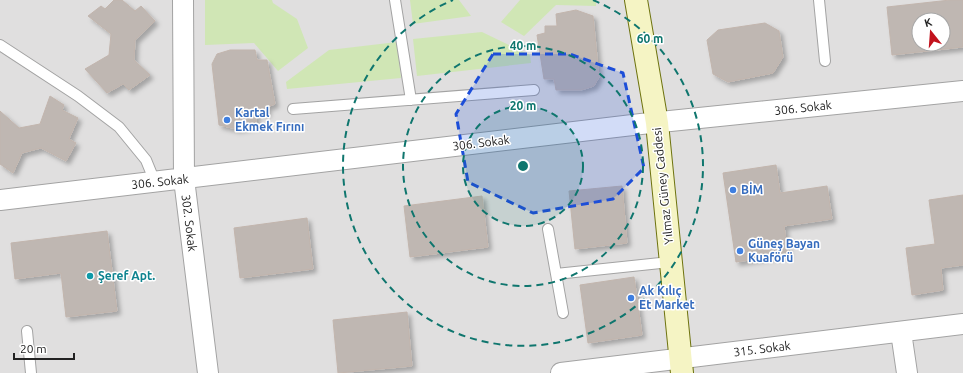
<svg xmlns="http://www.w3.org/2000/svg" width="963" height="373" viewBox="0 0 963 373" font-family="Ubuntu,sans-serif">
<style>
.residential{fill:#e0dfdf;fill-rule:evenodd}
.grass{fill:#d0e6b5}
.building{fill:#bfb7b2;stroke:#c2b5ad;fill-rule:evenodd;filter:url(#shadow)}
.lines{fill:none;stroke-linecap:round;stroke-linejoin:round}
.lane-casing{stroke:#a3a3a3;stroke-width:12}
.street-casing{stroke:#a3a3a3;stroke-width:22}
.secondary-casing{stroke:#6e730f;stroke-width:24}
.lane{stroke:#fff;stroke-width:10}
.street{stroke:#fff;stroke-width:20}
.secondary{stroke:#f5f4c4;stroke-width:22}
.marked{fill:#1d4ed8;fill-opacity:0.2;stroke:#1d4ed8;stroke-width:3;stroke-dasharray:8 5;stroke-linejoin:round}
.ring{fill:none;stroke:#0f766e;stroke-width:2;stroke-dasharray:7 5}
.shop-dot{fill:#3f7fe0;stroke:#fff;stroke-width:1.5}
.culture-dot{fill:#0f9aa8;stroke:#fff;stroke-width:1.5}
.labels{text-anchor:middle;stroke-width:3;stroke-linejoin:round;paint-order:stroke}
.street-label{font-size:12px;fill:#222;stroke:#fff}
.shop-label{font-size:12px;font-weight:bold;fill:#366cbe;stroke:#fff;text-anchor:start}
.culture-label{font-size:12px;font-weight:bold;fill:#0d838f;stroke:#fff;text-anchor:start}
.centre{fill:#0f766e;stroke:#fff;stroke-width:2}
.ring-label{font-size:12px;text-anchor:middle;font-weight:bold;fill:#0f766e;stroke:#fff;stroke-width:3;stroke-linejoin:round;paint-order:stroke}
</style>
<defs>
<filter id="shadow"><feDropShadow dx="3.5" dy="3.5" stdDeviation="2" flood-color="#0004"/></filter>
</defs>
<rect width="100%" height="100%" fill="#f1eeea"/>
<path class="residential" d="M0,0H963V373H0ZM919,20H943V44H919Z"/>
<path class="grass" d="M205,0H272L273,3L297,19L308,48L278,71L254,43L205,45Z
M410,0H459L471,16L413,24Z
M520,0H596V6L556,5L524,36L501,22Z
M482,32L530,55L531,63L417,76L413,39Z
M397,42L401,78L287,89L286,82L329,50Z"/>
<path class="building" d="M114,0H122L135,11L141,6L155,21L135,40L134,60L150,75L129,90L123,84L107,93L85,69L109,55L111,34L88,16L101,6L105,9Z
M950,0H963V47L892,55L887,7ZM919,20H943V44H919Z
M576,10L593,16L599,77L594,86L581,90H556L554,79H544L537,35L545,33V26H557L556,14Z
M765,23L779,31L783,57L773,73L728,82L713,74L707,40L718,30Z
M230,50H255L257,60H267L275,104L267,107V114L256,113V125L237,129L219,125L212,64L217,54Z
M50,96L64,105L62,110L78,118L69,139L76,143L66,161L41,148L22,153L13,173L0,164V111L19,128L40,124Z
M776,165L780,193L827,186L832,219L784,226L788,254L736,262L723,173Z
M622,186L627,243L575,249L569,191Z
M963,195V265L941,268L943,290L912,295L906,248L935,244L929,200Z
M482,196L488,247L410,257L404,206Z
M307,218L313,269L240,278L234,228Z
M107,231L117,311L66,317L61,273L15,279L11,243Z
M634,277L642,335L588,343L580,285Z
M407,312L412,366L338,373L333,320Z"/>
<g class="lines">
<defs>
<path id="lane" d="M395,0L411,100
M819,0L825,61
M0,45L78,96L119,127L146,160L155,182
M293,109L534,90
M548,229L563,313
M556,274L670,262
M27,331L31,373"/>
<path id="street" d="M183,0L184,179L208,373
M0,200L641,124L963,91
M901,332L907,373
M561,373L963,324"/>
<path id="secondary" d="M636,0L657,123L682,373"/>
</defs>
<use href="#lane" class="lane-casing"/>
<use href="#street" class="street-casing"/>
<use href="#secondary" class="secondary-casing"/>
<use href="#lane" class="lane"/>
<use href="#street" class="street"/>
<use href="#secondary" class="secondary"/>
</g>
<path class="marked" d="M493,54H570L623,73L644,168L613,199L533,213L468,182L456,114Z"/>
<circle cx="523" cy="166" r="60" fill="#0f766e" fill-opacity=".12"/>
<g class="ring">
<circle cx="523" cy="166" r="60"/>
<circle cx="523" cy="166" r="120"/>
<path d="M593 0A180 180 0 1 1 453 0"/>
</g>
<g class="shop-dot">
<circle cx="227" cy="120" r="4"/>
<circle cx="733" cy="190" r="4"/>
<circle cx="740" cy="251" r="4"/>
<circle cx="631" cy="298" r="4"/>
</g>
<circle class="culture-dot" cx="90" cy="276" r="4"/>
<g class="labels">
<g class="street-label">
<text transform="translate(803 108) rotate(-6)" y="4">306. Sokak</text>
<text transform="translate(481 143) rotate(-7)" y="4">306. Sokak</text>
<text transform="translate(160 182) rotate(-6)" y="4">306. Sokak</text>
<text transform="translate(663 186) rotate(-96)" y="4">Yılmaz Güney Caddesi</text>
<text transform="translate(189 223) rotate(83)" y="4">302. Sokak</text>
<text transform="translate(762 349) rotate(-7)" y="4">315. Sokak</text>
</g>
<g class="shop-label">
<text x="235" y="117">Kartal<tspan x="235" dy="14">Ekmek Fırını</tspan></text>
<text x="741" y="194">BİM</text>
<text x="748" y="248">Güneş Bayan<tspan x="748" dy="14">Kuaförü</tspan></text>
<text x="639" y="295">Ak Kılıç<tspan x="639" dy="14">Et Market</tspan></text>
</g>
<g class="culture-label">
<text x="98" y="280">Şeref Apt.</text>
</g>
</g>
<circle cx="523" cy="166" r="6" class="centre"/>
<g class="ring-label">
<text x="650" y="43">60 m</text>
<text x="523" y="50">40 m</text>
<text x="523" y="110">20 m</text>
</g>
<g transform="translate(931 32) rotate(343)"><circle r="19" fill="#ffffff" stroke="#a7a7a7"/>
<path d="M0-3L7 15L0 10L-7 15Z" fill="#c2121d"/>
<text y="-6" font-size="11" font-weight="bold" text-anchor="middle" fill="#222222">K</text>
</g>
<path d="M14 353v6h60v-6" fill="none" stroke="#222222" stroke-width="2"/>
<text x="20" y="353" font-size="12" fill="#222222" stroke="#ffffff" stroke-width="3" paint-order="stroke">20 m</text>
</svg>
